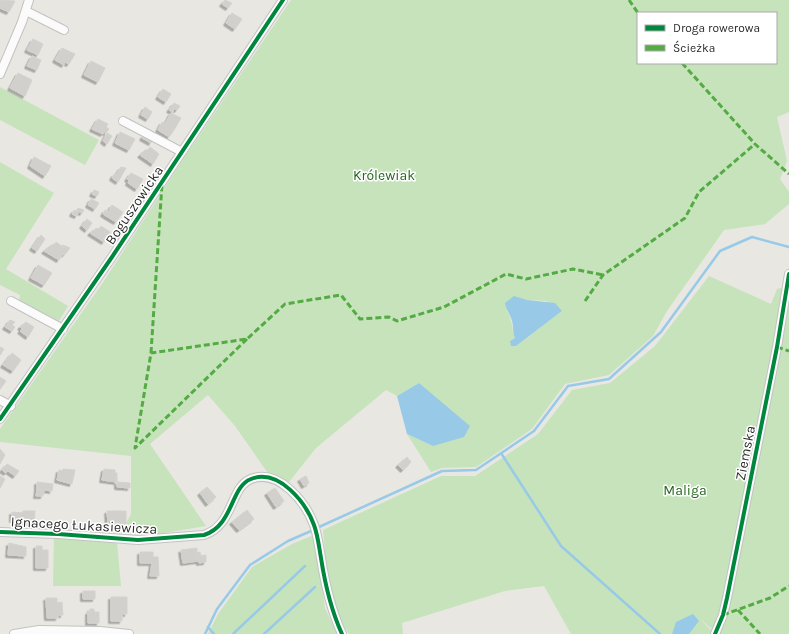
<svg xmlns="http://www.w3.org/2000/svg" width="789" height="634" viewBox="0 0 789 634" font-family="Karla,sans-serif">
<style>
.green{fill:#c7e3bc;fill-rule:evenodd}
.water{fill:#98cae8}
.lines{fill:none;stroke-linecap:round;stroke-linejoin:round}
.stream{stroke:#98cae8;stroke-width:2.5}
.building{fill:#d1d0cc;stroke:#d4d2ce;filter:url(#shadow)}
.minor-casing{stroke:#c2c2c2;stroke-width:10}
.minor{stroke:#fcfbfb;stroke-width:8}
.quiet{stroke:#54ab44;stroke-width:3;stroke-dasharray:6 3;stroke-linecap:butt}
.cycleway-casing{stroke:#fff;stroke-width:6}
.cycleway{stroke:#00873e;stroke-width:4}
.labels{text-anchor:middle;stroke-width:3;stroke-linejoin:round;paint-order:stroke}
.park-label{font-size:14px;fill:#24661d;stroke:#fff}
.street-label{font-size:14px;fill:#2b2b2b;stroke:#fff}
</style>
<defs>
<filter id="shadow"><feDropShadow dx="-2.5" dy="2.5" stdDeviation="0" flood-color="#0004"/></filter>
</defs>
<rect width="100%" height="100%" fill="#e8e7e2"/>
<path class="green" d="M291,0H789V112L777,117L787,161L780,179L789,192V204L765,224L724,230L667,311L653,336L609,375L565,384L532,429L476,467L442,468L431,472L407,434L433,446L419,383L397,396L386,390L316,448L289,482L270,476L235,426L208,395L150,444L206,526L158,534L124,527L131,514V456L0,442V429L104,281L182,161ZM638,13H776V63H638ZM527,300L546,301L562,311L516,346L510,341L515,338C511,327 513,321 507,311Z
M0,87L99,140L85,165L0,120Z
M0,162L54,193L6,269L68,306L59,321L19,301L20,295L0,285Z
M709,276L771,304L777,289L789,286V634H718L700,619L715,634H571L544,586L505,591L402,623L403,634H349C329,605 326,565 323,530L441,476H475L538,434L572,390L610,383L655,346Z
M54,535L119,541L117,543L121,586H53Z
M314,535L325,608L337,634H208L218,614L252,567L292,544Z"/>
<path class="water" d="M514,296L527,300L555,303L562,311L516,346H511L510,341L515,338C512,331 514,324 511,318C509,313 506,309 505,303Z
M419,383L470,426L464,437L433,446L407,434L397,396Z
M693,614L699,621L689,634H672L676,622Z"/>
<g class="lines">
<path class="stream" d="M501,453L561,546L660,634
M319,527L442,471L476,470L534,431L568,386L609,379L661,332L720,251L752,237L789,247
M208,627L214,634
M205,634L217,609L250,565L288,541L311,531
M233,634L305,566
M264,634L315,587"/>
</g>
<path class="building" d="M0,0L15,1L9,12L0,8Z
M225,0L232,3L228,8L222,4Z
M232,13L242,19L235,29L226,23Z
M33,39L43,44L38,55L27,50Z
M62,48L75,54L69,64L65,62L64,65L55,60Z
M32,56L41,60L37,70L27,66Z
M91,61L105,68L98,82L84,75Z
M18,73L32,80L25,96L10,88Z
M163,89L171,94L166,102L158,97Z
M174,103L180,106L177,110L174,109L173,112L169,110Z
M145,107L152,112L148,119L141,115Z
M171,113L181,118L174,130L165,124Z
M98,119L108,124L106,127L109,129L106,133L104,132L103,134L92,129Z
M162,122L174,130L169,137L158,130Z
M120,132L135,139L129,150L115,143Z
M107,133L112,136L107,144L103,141Z
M144,135L153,139L151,143L142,138Z
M150,147L159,154L153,164L140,155L145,150L147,151Z
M34,157L51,166L45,176L30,166Z
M121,167L126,168L118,182L112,178L114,174L116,175Z
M131,173L143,179L137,189L128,183L129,180L127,179Z
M94,190L99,192L97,196L92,194Z
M91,199L99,203L95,209L88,205Z
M112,205L123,212L116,222L106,216Z
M78,208L84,210L82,213L77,211Z
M74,210L78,213L77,216L72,214Z
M105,210L108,212L106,216L103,214Z
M87,219L92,223L87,230L82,226Z
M101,226L110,232L104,242L90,233L93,230L94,231L96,228L99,230Z
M41,235L45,239L37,251L32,248Z
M56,242L66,249L59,260L49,254Z
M51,245L54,246L49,254L44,251Z
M63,245L70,248L64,255L63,254L66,249L62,246Z
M38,265L52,273L44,285L31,278Z
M10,320L15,322L12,325L15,327L12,331L5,327Z
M26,322L34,327L28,337L20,331L22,329L20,327Z
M0,347L4,349L0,355Z
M12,353L21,360L13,371L3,365Z
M0,377L6,381L0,389Z
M0,449L5,455L0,464Z
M407,457L411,462L403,470L398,465Z
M7,464L19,471L15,476L8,471L6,473L2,470Z
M63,469L75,470L72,484L57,480L59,470L62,471Z
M104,469L115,470V473H117V482L102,480Z
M0,476L5,479L0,488Z
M306,476L309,483L304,486L300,479Z
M37,482L53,484L52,491L37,489Z
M117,482L130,483V488L117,487Z
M207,487L216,497L208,504L200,493Z
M275,488L284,501L276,507L267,493Z
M37,489L44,490L43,496H36Z
M247,510L254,519L239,530L232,522Z
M23,511H35L34,523L12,520V512L22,513Z
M107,511H126V524H108Z
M9,543L26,547V556L8,555Z
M36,546H42V550H48V568H36Z
M197,548V553L200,552L201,556H198V561L183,563L181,550Z
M140,552H153V557H158L159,576H150L152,563H140Z
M206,555V562L199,563L198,556Z
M83,591H95V599H83Z
M111,597H127V614H122V621H111Z
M46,598H57V603L62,602L63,615H58V618H47Z
M90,609H94V612H99V623H88V612H90Z"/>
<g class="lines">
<defs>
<path id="minor" d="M26,11L64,30
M0,74L22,22L29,0
M123,121L182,152
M11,301L63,329
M0,400L11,406
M0,419L112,257L283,0
M0,532L58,534L138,540L204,535C234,525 230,487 251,479C279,468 306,503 314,525C318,536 319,547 321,558C325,584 331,610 342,634
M14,634L39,630L100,631L129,634
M715,634L723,615L727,598L777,347L789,274"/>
</defs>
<use href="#minor" class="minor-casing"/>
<use href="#minor" class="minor"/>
<path class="quiet" d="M629,0L638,13
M682,63L755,144L789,174
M585,301L603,275L685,218L699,192L755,144
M247,339L135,448L151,353L247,339L285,304L341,295L360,319L389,317L397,321L444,307L506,274L526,279L573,269L603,275
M777,347L789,351
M151,353L162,184
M738,610L760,634
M723,615L770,598L789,586"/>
<defs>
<path id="cycleway" d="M0,419L112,257L283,0
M0,532L58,534L138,540L204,535C234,525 230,487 251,479C279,468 306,503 314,525C318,536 319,547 321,558C325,584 331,610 342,634
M715,634L723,615L727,598L777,347L789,274"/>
</defs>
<use href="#cycleway" class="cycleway-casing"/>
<use href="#cycleway" class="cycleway"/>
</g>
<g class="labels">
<g class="park-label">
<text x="384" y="180">Królewiak</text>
<text x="685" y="495">Maliga</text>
</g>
<g class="street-label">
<text transform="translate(134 205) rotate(-56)" y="5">Boguszowicka</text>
<text transform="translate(745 453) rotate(-79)" y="5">Ziemska</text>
<text transform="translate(84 525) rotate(3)" y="5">Ignacego Łukasiewicza</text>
</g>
</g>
<rect x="637" y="12" width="140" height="52" fill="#ffffff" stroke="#aaaaaa"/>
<rect x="645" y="25" width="20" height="6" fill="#00873e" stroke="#aaaaaa"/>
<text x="673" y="32" font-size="12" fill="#2b2b2b">Droga rowerowa</text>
<rect x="645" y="45" width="20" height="6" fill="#54ab44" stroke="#aaaaaa"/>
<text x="673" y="52" font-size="12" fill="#2b2b2b">Ścieżka</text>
</svg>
